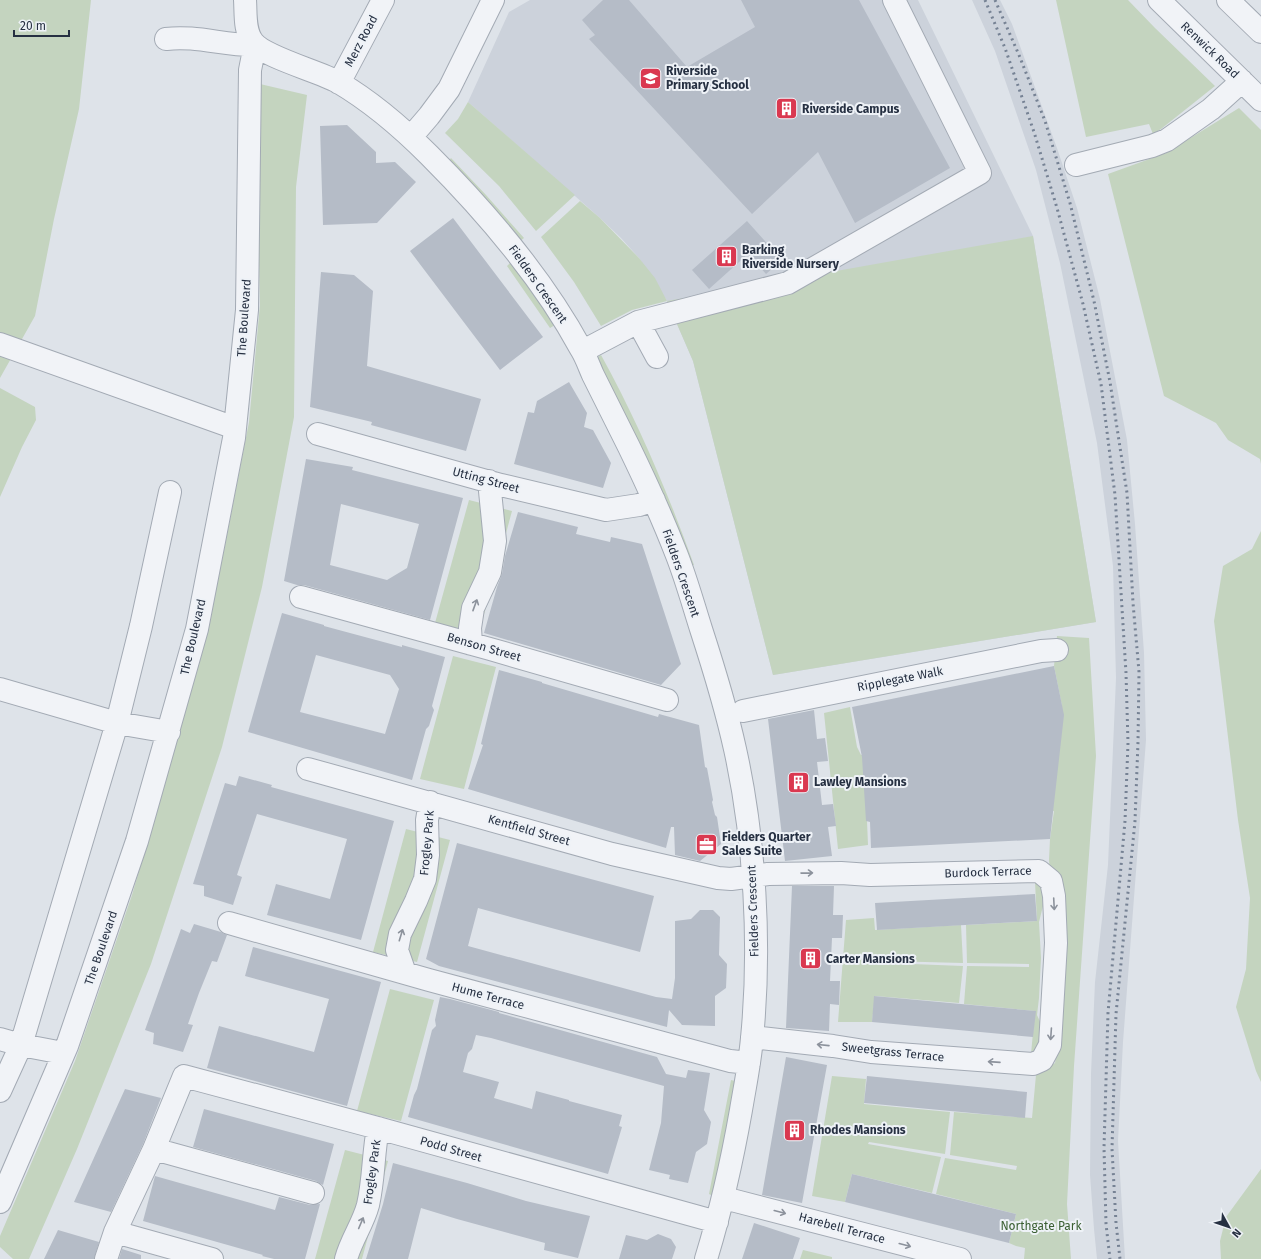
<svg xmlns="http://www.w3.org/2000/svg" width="1261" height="1259" viewBox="0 0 1261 1259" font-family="'Fira Sans',sans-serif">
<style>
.built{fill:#ccd2db}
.green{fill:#c4d4bf}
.building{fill:#b5bcc7;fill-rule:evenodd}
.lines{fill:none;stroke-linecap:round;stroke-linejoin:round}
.minor-casing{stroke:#a3aab4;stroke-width:24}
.minor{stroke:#f1f3f7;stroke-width:22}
.rail{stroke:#768294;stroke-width:3;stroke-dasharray:2 4;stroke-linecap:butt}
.oneway{stroke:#8c929c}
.labels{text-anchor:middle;stroke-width:4;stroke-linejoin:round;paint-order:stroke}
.street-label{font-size:12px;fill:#263042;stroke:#eef2f7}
.poi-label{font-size:12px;font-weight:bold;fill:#263042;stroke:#eef2f7;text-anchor:start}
.park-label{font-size:12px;fill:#3a5f32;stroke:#eef2f7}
</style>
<rect width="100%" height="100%" fill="#dee3e9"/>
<path class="built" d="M530,0H918L1033,236L1096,622L773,675L693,361L667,301L639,258L621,238L600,218L468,102L509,12Z
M972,0H1000L1012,24L1058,151L1077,208L1100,299L1127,440L1135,524L1144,653L1146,740L1123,1042L1118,1141L1125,1259H1097L1094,1229L1090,1175L1091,1074L1095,982L1108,865L1116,678L1113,566L1097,443L1060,263L1036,170L995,51Z"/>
<path class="green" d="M0,0H91L79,109L54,219L35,316L0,378Z
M1056,0H1128L1155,28L1215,86L1161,129L1153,134L1149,124L1086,137Z
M260,84L307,95L296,187L294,417L262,587L222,747L151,964L77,1149L29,1259H13L0,1247V1236L75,1061L132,895L179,734L222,560L249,422L260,305L258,215Z
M468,102L575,195L536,231L499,186L445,133L458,119Z
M1239,108L1261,130V464L1260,459L1228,440L1216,423L1164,396L1108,174L1166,153Z
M451,158L486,195L524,238L519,242L448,162Z
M580,201L600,218L639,258L655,278L667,301L1033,236L1096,622L773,675L693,361L667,301L632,310L601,326L574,282L541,237Z
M512,261L555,325L550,328L507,266Z
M601,355C638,422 668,493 694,565L688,566L596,358Z
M0,388L35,407L36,420L22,447L0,497Z
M469,500L512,511L479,633L435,623Z
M1261,531V1082L1256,1071L1236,1007L1246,969L1250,898L1238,820L1214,621L1223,566L1252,549Z
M1057,636L1089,638L1096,756L1074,1066L1067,1204L1071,1259H1024L1025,1248L1016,1246L1009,1243L1016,1214L936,1194L945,1158L1016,1170L1017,1166L950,1155L954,1112L1032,1118L1036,1075L1055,1063L1059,1037L1049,860L1050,839L1054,811L867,821L868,845L838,849L824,713L850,707L857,747L861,755L1062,706L1054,666Z
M453,656L496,667L464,789L420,779Z
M406,829L450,840L417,962L373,952Z
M1035,882L1042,888L1043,906L1039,922L1041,958L1039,998L1037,1015L1041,1024V1038L1035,1051L1031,1054L1035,1011L964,1004L967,966L1029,967V964L967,963L966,925L1037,921Z
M874,918L875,930L961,925L963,963L886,961V963L963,966L959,1003L875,996L872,1022H838L846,920Z
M390,989L434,1000L401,1121L357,1111Z
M832,1076L866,1079L864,1104L950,1112L945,1154L869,1142L868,1144L941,1157L932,1193L852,1174L845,1202L812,1196Z
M731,1080L735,1081L713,1196L709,1194Z
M345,1150L388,1161L362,1259H315Z
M1261,1169V1259H1221L1220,1241L1226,1217Z
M803,1250L832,1257V1259H800Z"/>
<path class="building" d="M603,0H629L687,67L755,27L741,0H859L950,168L855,223L818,152L752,214L589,39L595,35L582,20Z
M347,125L376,152V163L395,162L416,182L377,223L323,225L320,126Z
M453,218L543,337L500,370L410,251Z
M747,221L782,260L766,274L748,254L709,289L692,270Z
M321,272L354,275L373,291L367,366L481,399L466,451L371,425L372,422L310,407Z
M569,382L587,413L584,427L593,430L611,463L603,488L514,464L528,412L534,413L537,401Z
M306,459L353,467L352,470L463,498L430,620L304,585H297L284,581ZM341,504L419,524L407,568L387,580L330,565Z
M518,512L578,527L576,534L610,542L611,537L642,544L681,664L661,685L484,633L497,587L502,574L505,556Z
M282,613L324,625V626L402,647V645L445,657L432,706L434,710L429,726L426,729L412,780L248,732ZM316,655L390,675L399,689L385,734L300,712Z
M1054,666L1064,715L1050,839L871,848L870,822L866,821L862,757L852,707Z
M499,670L542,682V683L658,717L659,714L699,725L705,767L707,768L713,800L712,802L715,815L717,817L721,844L700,861L675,855L674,827H671L666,848L468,789L483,745L481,744Z
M814,710L817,739L825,738L828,761L817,762L822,805L833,804L836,826L828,827L832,856L785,861L768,719Z
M239,776L272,785L271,787L394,821L361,940L267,915L276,884L330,899L347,839L257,814L237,875L242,877L233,905L204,896V886L193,884L225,783L236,786Z
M457,843L654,896L640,952L478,908L468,946L656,997L672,999L675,978V921L691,919L700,910H713L720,917L719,955L727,964L726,988L715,996V1026L682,1025L669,1010L667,1027L439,966L426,959Z
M792,886H834L833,915H843L842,938H832L830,981H840L839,1005L830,1004L829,1031L786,1028Z
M1035,894L1037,921L877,930L875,903Z
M194,924L221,932L227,935L217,962L212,961L199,993L188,1024L193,1025L183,1052L153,1044L154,1033L145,1030L181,929L190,933Z
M253,947L381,982L347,1106L207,1068L219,1026L314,1052L329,999L245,976Z
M874,996L1036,1011L1033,1037L872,1022Z
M440,997L450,999L499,1012V1013L657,1057L666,1074L686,1078L688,1070L710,1073L704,1110L711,1122L707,1144L696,1152L688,1183L669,1179L670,1175L649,1170L661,1123L664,1086L491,1038L476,1035L472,1049L468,1053L463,1072L499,1082L494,1098L532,1109L536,1091L569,1100V1101L622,1115L619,1126L622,1127L608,1174L408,1117L414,1095L417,1089L432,1030L436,1026L435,1020Z
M786,1057L827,1065L802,1203L762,1195Z
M867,1076L1027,1092L1025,1118L864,1103Z
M125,1089L161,1098L143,1144L111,1212L74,1202Z
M204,1109L334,1144L323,1185L316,1181L193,1147Z
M393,1163L467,1183L526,1201L590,1216L578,1258L544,1250L545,1243L457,1219L421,1208L408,1259H366L383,1204Z
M852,1174L1016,1214L1009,1243L845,1202Z
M155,1176L275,1210L279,1197L310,1205L320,1204L305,1259H274L262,1256L263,1255L143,1221Z
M754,1223L800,1238L793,1259H742Z
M58,1230L99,1242L94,1259H44Z
M658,1234L671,1239L676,1247L672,1259H619L626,1235L647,1240Z
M122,1249L141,1255V1259H119Z"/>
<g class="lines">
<defs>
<path id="minor" d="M245,0C246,13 244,31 253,42C264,57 318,71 338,82C372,102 401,127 429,155C486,212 542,277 581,349C586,357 589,366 593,375C605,399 617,423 629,447C646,482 662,517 676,553C686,578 693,604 701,629C714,669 726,708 735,749C755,839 761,946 752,1038C750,1062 745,1086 741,1110C732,1161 721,1210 706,1259
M1159,0L1261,100
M1228,0L1261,32
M166,39C196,35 226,46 255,45
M339,83L383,0
M411,137L429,116L449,89L493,0
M1076,165L1152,146L1167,140L1211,109L1242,81
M638,322L657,357
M0,344L235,428
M583,351L638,322L788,283L980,173L894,0
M318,434L501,485L606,510L639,505L654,500
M301,597L490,649L667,700
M471,644L470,628L473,608L490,572L495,541L489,481
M0,689L117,723L169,732
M743,711L1041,651L1057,650
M308,769L612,854L718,878L731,879L768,874L841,873L870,875L1039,871L1051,881L1054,896L1056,943L1050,1045L1042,1060L1033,1064L871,1052L833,1046L752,1037
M229,923L429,980L730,1061L749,1063
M405,973L397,950L400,934L416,901L425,879L428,855L427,820L430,802
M0,1039L21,1045L63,1053
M0,1091L21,1045L117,723L141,626L170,492
M154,1149L313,1193
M724,1198L960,1259
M0,1202L67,1046L137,841L197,629L234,438L247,310L250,70L255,45
M115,1232L212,1259
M106,1259L115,1232L154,1149L184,1076L378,1128L717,1222
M346,1259C351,1240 363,1224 368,1205C374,1179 373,1154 378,1128"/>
</defs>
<use href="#minor" class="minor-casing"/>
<use href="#minor" class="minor"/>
<path class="rail" d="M985,0L1005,48L1034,132L1057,208L1083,304L1101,384L1115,495L1126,673L1128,743L1125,821L1108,1013L1104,1148L1106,1224L1110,1259
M995,0L1019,55L1045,121L1070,203L1094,301L1110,382L1127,493L1133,603L1139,672L1138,742L1135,821L1116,1014L1112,1149L1116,1223L1120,1259"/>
</g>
<defs><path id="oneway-shaft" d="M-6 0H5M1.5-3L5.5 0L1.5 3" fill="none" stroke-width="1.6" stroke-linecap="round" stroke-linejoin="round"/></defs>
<g class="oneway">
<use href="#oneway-shaft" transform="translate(475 605) rotate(-70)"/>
<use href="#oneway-shaft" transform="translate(807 873) rotate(-1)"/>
<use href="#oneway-shaft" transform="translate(1054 904) rotate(87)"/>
<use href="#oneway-shaft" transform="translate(401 935) rotate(-73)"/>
<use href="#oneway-shaft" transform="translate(1051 1034) rotate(94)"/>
<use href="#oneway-shaft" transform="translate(823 1045) rotate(-174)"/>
<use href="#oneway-shaft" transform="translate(994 1062) rotate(-176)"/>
<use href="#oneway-shaft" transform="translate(780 1212) rotate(15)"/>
<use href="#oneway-shaft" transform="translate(361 1223) rotate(-67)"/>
<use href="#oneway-shaft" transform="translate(905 1245) rotate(15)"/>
</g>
<defs>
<symbol id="school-square" viewBox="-11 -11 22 22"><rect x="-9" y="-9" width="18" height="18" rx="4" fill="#da3850" stroke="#eef2f7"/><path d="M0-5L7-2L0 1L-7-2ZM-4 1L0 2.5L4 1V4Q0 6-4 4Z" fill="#fff"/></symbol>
<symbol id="building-square" viewBox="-11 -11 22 22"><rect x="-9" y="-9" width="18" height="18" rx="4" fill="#da3850" stroke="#eef2f7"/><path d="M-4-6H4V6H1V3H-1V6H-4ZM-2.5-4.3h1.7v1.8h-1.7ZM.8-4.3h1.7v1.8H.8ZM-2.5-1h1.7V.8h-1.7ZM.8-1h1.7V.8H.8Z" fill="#fff"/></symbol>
<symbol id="office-square" viewBox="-11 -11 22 22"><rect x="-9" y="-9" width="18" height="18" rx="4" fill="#da3850" stroke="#eef2f7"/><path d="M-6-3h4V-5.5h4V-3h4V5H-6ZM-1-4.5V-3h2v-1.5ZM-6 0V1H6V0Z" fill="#fff"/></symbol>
</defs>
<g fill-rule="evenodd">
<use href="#school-square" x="638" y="66" width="25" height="25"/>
<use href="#building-square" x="774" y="96" width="25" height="25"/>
<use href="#building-square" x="714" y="244" width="25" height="25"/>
<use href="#building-square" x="786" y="770" width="25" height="25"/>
<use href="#office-square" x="694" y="832" width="25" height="25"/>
<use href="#building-square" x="798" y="946" width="25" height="25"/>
<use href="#building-square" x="782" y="1118" width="25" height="25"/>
</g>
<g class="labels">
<g class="street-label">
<text transform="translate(361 41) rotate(-62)" y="4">Merz Road</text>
<text transform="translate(1210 50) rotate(44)" y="4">Renwick Road</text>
<text transform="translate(538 284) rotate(55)" y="4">Fielders Crescent</text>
<text transform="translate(244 318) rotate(-86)" y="4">The Boulevard</text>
<text transform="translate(486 480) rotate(15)" y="4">Utting Street</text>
<text transform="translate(681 573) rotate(71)" y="4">Fielders Crescent</text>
<text transform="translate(193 637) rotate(-77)" y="4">The Boulevard</text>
<text transform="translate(484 647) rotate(16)" y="4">Benson Street</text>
<text transform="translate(900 679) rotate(-11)" y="4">Ripplegate Walk</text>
<text transform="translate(529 830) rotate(16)" y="4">Kentfield Street</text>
<text transform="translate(427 843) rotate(-85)" y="4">Frogley Park</text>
<text transform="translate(988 872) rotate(-2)" y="4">Burdock Terrace</text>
<text transform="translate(753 911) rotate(-92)" y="4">Fielders Crescent</text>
<text transform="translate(101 948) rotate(-71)" y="4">The Boulevard</text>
<text transform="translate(488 996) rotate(15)" y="4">Hume Terrace</text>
<text transform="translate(893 1052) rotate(6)" y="4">Sweetgrass Terrace</text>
<text transform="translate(451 1149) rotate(16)" y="4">Podd Street</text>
<text transform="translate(372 1172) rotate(-82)" y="4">Frogley Park</text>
<text transform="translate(842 1228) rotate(15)" y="4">Harebell Terrace</text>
</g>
<g class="poi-label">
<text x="666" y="75">Riverside<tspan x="666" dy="14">Primary School</tspan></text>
<text x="802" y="113">Riverside Campus</text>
<text x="742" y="254">Barking<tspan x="742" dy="14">Riverside Nursery</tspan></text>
<text x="814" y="786">Lawley Mansions</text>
<text x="722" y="841">Fielders Quarter<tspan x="722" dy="14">Sales Suite</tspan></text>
<text x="826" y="963">Carter Mansions</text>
<text x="810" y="1134">Rhodes Mansions</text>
</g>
<g class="park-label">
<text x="1041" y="1230">Northgate Park</text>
</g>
</g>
<g transform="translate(1229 1227) rotate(130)" stroke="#eef2f7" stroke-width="3" paint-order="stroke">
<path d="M0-3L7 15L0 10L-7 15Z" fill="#263042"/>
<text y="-6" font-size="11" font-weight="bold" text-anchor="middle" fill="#263042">N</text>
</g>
<path d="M14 30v6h55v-6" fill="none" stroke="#263042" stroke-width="2"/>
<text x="20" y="30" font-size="12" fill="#263042" stroke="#eef2f7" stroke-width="3" paint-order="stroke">20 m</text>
</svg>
